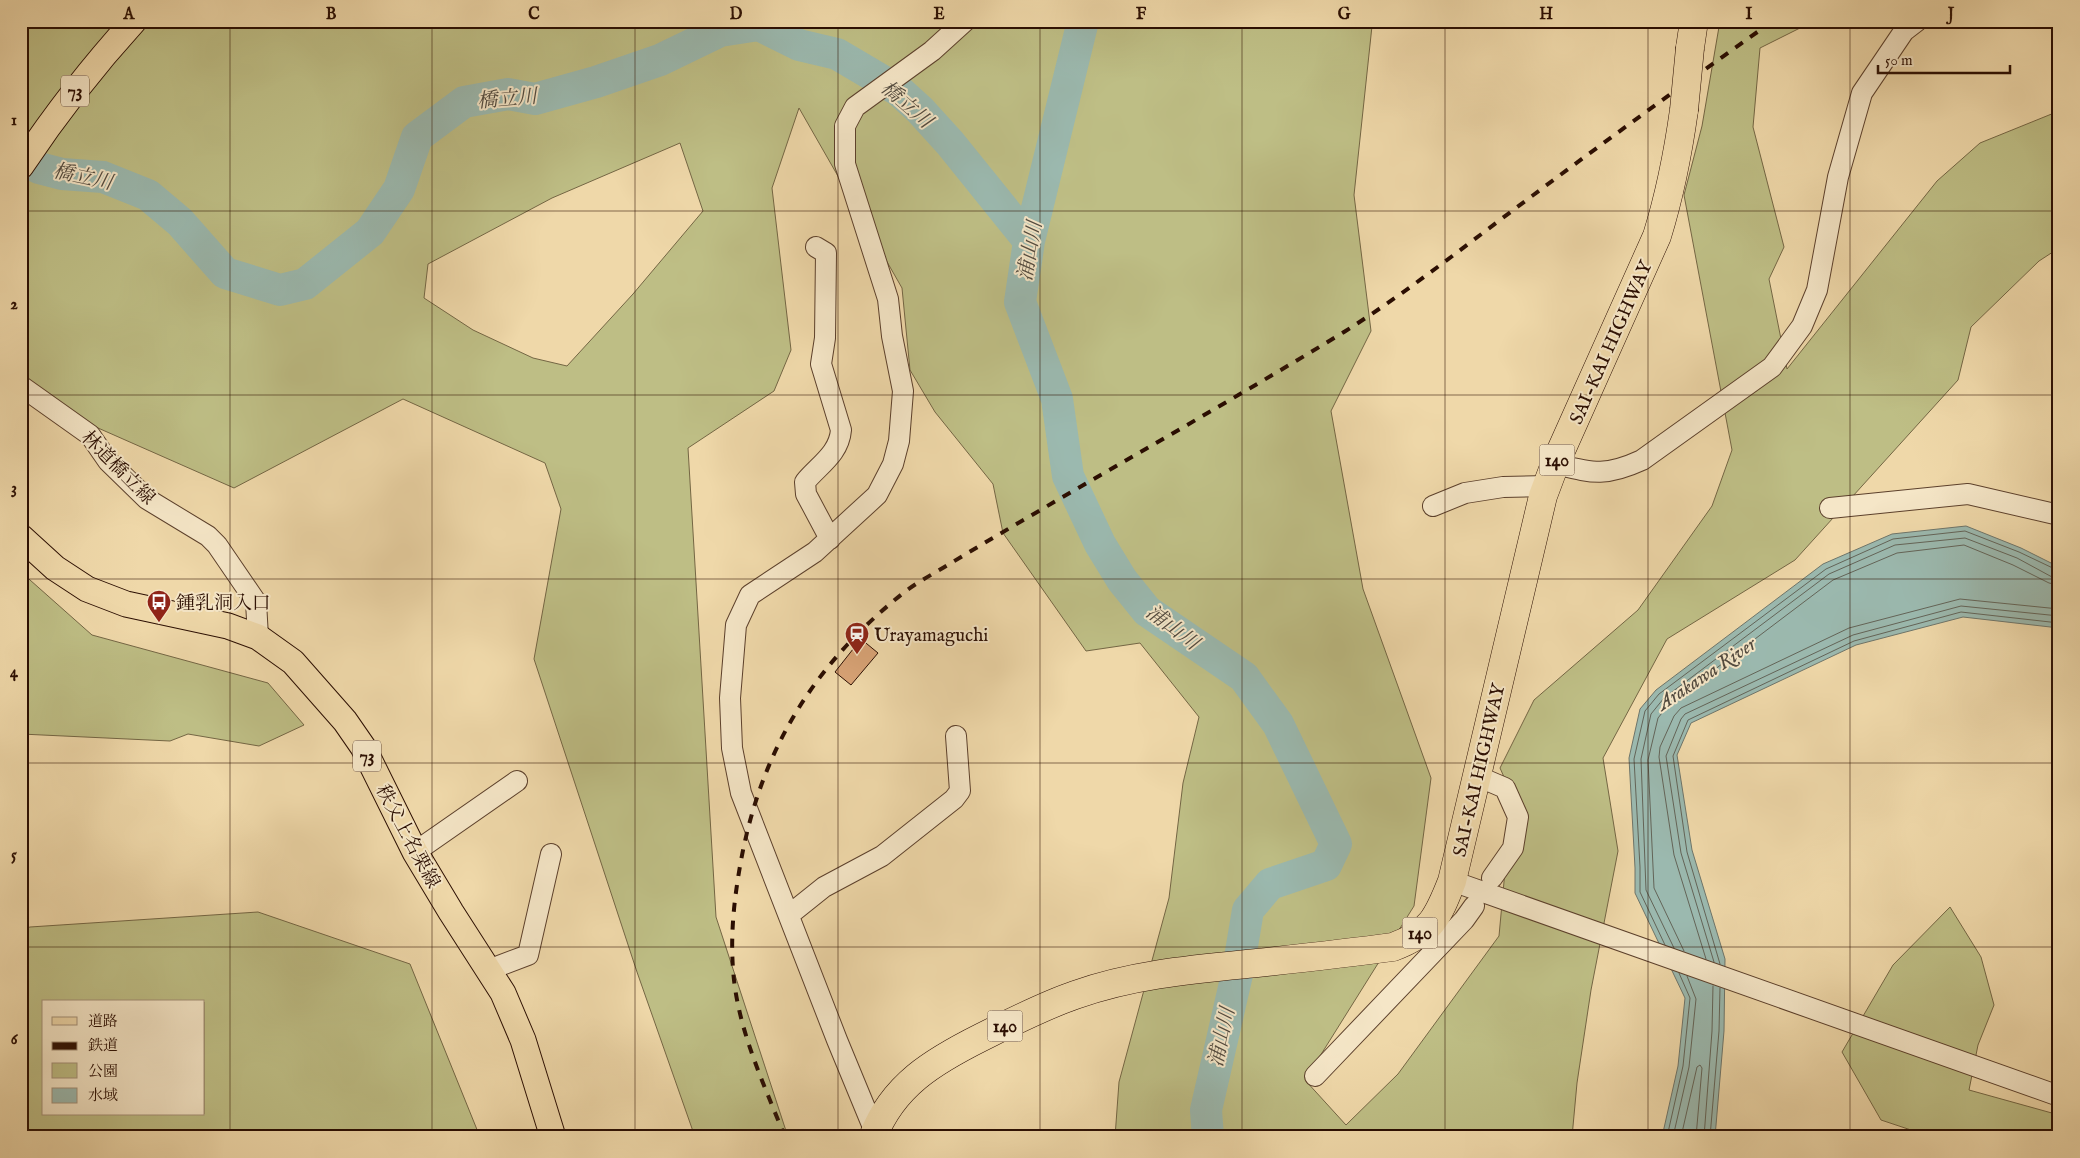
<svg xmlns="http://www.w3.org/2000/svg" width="2080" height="1158" viewBox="0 0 2080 1158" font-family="'IM FELL English','Noto Serif JP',serif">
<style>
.green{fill:#bebe85;stroke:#746644;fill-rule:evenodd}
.water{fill:#9bb9af;stroke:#6e756a}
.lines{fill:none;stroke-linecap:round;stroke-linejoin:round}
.shore{stroke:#636458;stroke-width:1}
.river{stroke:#9bb9af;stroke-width:32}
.building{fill:#d8a376;stroke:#2b0e02}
.minor-casing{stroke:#5c402c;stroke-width:22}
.major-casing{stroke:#2b0e02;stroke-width:27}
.highway-casing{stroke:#2b0e02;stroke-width:29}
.minor{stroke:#f5e6c7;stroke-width:20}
.major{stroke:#efd8a9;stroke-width:25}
.highway{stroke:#efd8a9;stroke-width:28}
.rail{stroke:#2b0e02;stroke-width:4;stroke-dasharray:9 9;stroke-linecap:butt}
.highway-bridge-casing{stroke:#2b0e02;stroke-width:29;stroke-linecap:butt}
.highway-bridge{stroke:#efd8a9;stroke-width:28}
.grid{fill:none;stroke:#2b0e02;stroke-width:1;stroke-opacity:0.55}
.labels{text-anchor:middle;stroke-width:4;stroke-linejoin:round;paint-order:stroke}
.shield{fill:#f5e6c7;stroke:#684f3d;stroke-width:1}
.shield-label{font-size:18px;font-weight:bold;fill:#2b0e02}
.street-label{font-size:19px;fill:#2b0e02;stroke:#f5e6c7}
.poi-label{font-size:19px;fill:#2b0e02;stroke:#f5e6c7;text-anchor:start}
.water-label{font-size:20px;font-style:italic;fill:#524a3f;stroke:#f5e6c7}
.neatline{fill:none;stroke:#2b0e02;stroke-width:2}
.grid-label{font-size:16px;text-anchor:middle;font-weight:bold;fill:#2b0e02}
</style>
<rect width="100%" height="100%" fill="#efd8a9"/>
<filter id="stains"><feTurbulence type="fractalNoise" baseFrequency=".004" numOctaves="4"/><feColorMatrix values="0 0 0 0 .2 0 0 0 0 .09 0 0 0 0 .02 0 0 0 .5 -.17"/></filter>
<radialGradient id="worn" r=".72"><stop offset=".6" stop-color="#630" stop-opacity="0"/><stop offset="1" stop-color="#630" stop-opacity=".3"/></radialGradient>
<path class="green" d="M21,21H1355L1372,26L1354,195L1371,331L1331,411L1363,589L1431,778L1414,906L1305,1080L1346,1125L1398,1074L1499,936L1512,795L1500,768L1534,700L1638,610L1712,506L1732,450L1684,195L1702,126L1720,21H1814L1760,48L1753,127L1784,247L1769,279L1787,369L1937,181L1980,143L2059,111V248L2039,261L1971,327L1958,380L1795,560L1667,639L1603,758L1618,851L1591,990L1577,1083L1572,1137H1115L1119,1082L1169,898L1183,783L1199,717L1140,643L1086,651L1003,533L993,484L935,412L910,370L902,288L799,108L772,188L791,350L774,391L688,448L716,917L788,1137H695L637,972L534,659L561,509L545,463L403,399L234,488L21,394ZM680,143L703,211L633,294L567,366L533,358L473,330L424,298L428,264L552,198Z
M21,572L92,635L268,683L304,725L259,746L188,734L170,741L21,734Z
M1950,907L1981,957L1994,1005L1978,1045L1969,1090L2059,1115V1137H1932L1881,1120L1842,1052L1893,965Z
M258,912L410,964L480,1137H21V930L30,927ZM44,1002H204V1114H44Z"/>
<path class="water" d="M1966,526L2021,548L2059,567V628L1963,617L1856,645L1691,723L1677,755L1692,850L1725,959L1724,1031L1715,1137H1662L1678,1066L1685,998L1635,893V868L1629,758L1640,709L1656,690L1823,564L1892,534Z"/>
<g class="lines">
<path class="shore" d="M1665,945L1640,892V867L1634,759L1645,711L1659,694L1826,569L1893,539L1965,531L2019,552L2059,571
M1674,948L1646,890L1641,759L1651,714L1664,698L1829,574L1895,545L1965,538L2017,558L2052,577L2059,578
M1684,951L1654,888L1648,760L1658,718L1669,704L1833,580L1897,553L1964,545L2013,565L2049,583L2059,585
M1706,959L1674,855L1659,757L1660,747L1674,716L1681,708L1849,628L1960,599L2059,609
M1714,962L1681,853L1666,756L1681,719L1685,714L1853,635L1961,606L2059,616
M1720,964L1687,852L1673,756L1688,720L1854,641L1961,612L2059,623
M1667,1137L1683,1066L1690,998L1679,973
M1673,1137L1689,1067L1696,999L1687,976
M1681,1137L1697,1067L1700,1065L1702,1068L1696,1137
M1704,1137L1712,1031L1713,986
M1710,1137L1719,1031L1720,988"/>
<path class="river" d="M1083,21L1029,241L1020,302L1057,399L1068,476L1100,544L1122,580L1147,611L1244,677L1278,724L1336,844L1326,865L1270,884L1248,910L1238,970L1206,1110L1208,1137
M21,159L39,168L62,174L103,177L148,195L180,222L225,273L280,290L305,284L370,232L399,189L417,137L464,102L508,94L535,99L596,82L660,60L720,31L759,25L799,45L837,54L898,90L920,110L950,143L1029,241"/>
</g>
<path class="building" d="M861,639L878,653L851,685L835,672Z"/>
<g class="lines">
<defs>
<path id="minor" d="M816,247L826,253L825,338L821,364L841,430C839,454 819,465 805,482L806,494L830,539
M21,386L90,435L108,461L147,499L208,536L217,545L256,602L258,637
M1555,464C1593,473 1605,477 1642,460L1772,367L1802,326L1817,290L1838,177L1862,93L1904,31L1917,21
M1433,506L1465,493L1503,487L1547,486
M1830,508L1968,494L2059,515
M1477,776L1505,788L1518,817L1513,848L1492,878
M415,852L517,781
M1452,881L2059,1096
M789,915L824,887L882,856L954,799L960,791L956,736
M488,970L528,955L551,854
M1315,1076L1464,920L1474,906
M882,1136L875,1132L837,1040L741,793L732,748L730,698L736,625L750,595L815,552L877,495L893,464L899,441L903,391L892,336L888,299L845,164V126L855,107L932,51L965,21"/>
<path id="major" d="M21,166C55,115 93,66 134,21
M21,537L55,568L87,589L126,604L228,626L258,637L293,662L345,721L363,747L415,852L451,912L503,993L523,1040L553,1137"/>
<path id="highway" d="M1690,48L1694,21
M873,1137C893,1085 934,1061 982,1037C1012,1022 1043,1006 1075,995C1133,974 1196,969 1257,963C1303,958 1348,953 1393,947C1431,933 1438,917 1452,881L1543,496L1555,464L1657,236C1670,194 1678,153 1684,110"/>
</defs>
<use href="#minor" class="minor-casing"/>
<use href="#major" class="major-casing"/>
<use href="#highway" class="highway-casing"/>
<use href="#minor" class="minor"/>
<use href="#major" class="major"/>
<use href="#highway" class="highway"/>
<path class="rail" d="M785,1137C765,1087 740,1034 734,980C730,943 733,908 739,872C758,756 810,668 902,594C917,582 935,573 951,563C994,537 1037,512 1080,487C1168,436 1257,385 1344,332C1409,291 1470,242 1532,196C1611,137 1692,78 1773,21"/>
<defs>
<path id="highway-bridge" d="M1684,110L1690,48"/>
</defs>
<use href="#highway-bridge" class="highway-bridge-casing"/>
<use href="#highway-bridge" class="highway-bridge"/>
</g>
<path class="grid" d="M230,21V1137M432,21V1137M635,21V1137M838,21V1137M1040,21V1137M1242,21V1137M1445,21V1137M1648,21V1137M1850,21V1137M21,211H2059M21,395H2059M21,579H2059M21,763H2059M21,947H2059"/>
<defs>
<symbol id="bus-pin" viewBox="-11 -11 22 30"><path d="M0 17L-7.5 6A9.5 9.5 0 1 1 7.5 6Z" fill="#8f2418" stroke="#f5e6c7"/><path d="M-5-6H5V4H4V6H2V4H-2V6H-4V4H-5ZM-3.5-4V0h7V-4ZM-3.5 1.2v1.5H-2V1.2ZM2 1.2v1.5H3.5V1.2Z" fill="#fff"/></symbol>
<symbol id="station-pin" viewBox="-11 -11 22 30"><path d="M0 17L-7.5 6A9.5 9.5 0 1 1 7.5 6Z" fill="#8f2418" stroke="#f5e6c7"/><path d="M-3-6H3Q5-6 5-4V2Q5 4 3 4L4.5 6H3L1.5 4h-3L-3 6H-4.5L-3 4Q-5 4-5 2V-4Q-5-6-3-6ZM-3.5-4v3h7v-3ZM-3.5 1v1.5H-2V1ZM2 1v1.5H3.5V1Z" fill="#fff"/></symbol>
</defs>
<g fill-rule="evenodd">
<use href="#bus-pin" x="145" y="588" width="28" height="38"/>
<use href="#station-pin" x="843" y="620" width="28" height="38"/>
</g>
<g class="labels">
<g class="shield">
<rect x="61" y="75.5" width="28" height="31" rx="4"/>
<rect x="1539.5" y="444.5" width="35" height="31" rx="4"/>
<rect x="353" y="740.5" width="28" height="31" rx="4"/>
<rect x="1402.5" y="917.5" width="35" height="31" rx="4"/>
<rect x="987.5" y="1010.5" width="35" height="31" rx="4"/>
</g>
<g class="shield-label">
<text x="75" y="97">73</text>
<text x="1557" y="466">140</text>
<text x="367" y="762">73</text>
<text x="1420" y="939">140</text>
<text x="1005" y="1032">140</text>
</g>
<g class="street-label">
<text transform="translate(1610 342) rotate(-66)" y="7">SAI-KAI HIGHWAY</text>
<text transform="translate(119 467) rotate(45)" y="7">林道橋立線</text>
<text transform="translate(1478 770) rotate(-77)" y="7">SAI-KAI HIGHWAY</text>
<text transform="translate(409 836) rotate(62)" y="7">秩父上名栗線</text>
</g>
<g class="poi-label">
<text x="176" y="609">鍾乳洞入口</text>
<text x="874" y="641">Urayamaguchi</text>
</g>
<g class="water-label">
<text transform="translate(507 98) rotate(-5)" y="7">橋立川</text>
<text transform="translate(907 104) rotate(41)" y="7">橋立川</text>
<text transform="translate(83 176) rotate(12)" y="7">橋立川</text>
<text transform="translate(1029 251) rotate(-80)" y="7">浦山川</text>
<text transform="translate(1173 627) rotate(37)" y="7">浦山川</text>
<text transform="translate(1706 673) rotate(-34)" y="7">Arakawa River</text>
<text transform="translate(1221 1037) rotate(-78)" y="7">浦山川</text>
</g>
</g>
<rect width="2080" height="1158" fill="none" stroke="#efd8a9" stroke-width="55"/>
<rect x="42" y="1000" width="162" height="115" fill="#f5e6c7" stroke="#a49078"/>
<rect x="52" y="1017" width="25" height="8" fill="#efd8a9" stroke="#a49078"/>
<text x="88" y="1026" font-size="15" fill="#2b0e02">道路</text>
<rect x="52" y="1042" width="25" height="8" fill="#2b0e02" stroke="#a49078"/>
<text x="88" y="1050" font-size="15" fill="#2b0e02">鉄道</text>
<rect x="52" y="1063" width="25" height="15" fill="#bebe85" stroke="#a49078"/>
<text x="88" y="1076" font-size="15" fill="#2b0e02">公園</text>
<rect x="52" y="1088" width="25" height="15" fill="#9bb9af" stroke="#a49078"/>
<text x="88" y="1100" font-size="15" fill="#2b0e02">水域</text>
<path d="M1878 65v8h132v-8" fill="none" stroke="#2b0e02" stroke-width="2.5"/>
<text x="1885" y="65" font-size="15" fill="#2b0e02" stroke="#f5e6c7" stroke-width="4" paint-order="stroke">50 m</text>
<rect x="28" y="28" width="2024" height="1102" class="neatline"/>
<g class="grid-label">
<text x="129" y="19">A</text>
<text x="331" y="19">B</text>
<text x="534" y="19">C</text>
<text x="736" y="19">D</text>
<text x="939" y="19">E</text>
<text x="1141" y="19">F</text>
<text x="1344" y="19">G</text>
<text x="1546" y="19">H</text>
<text x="1749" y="19">I</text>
<text x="1951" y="19">J</text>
<text x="14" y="125">1</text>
<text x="14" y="309">2</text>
<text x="14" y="493">3</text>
<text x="14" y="677">4</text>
<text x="14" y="860">5</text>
<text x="14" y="1044">6</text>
</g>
<rect width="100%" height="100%" filter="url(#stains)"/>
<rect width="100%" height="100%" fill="url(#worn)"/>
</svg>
